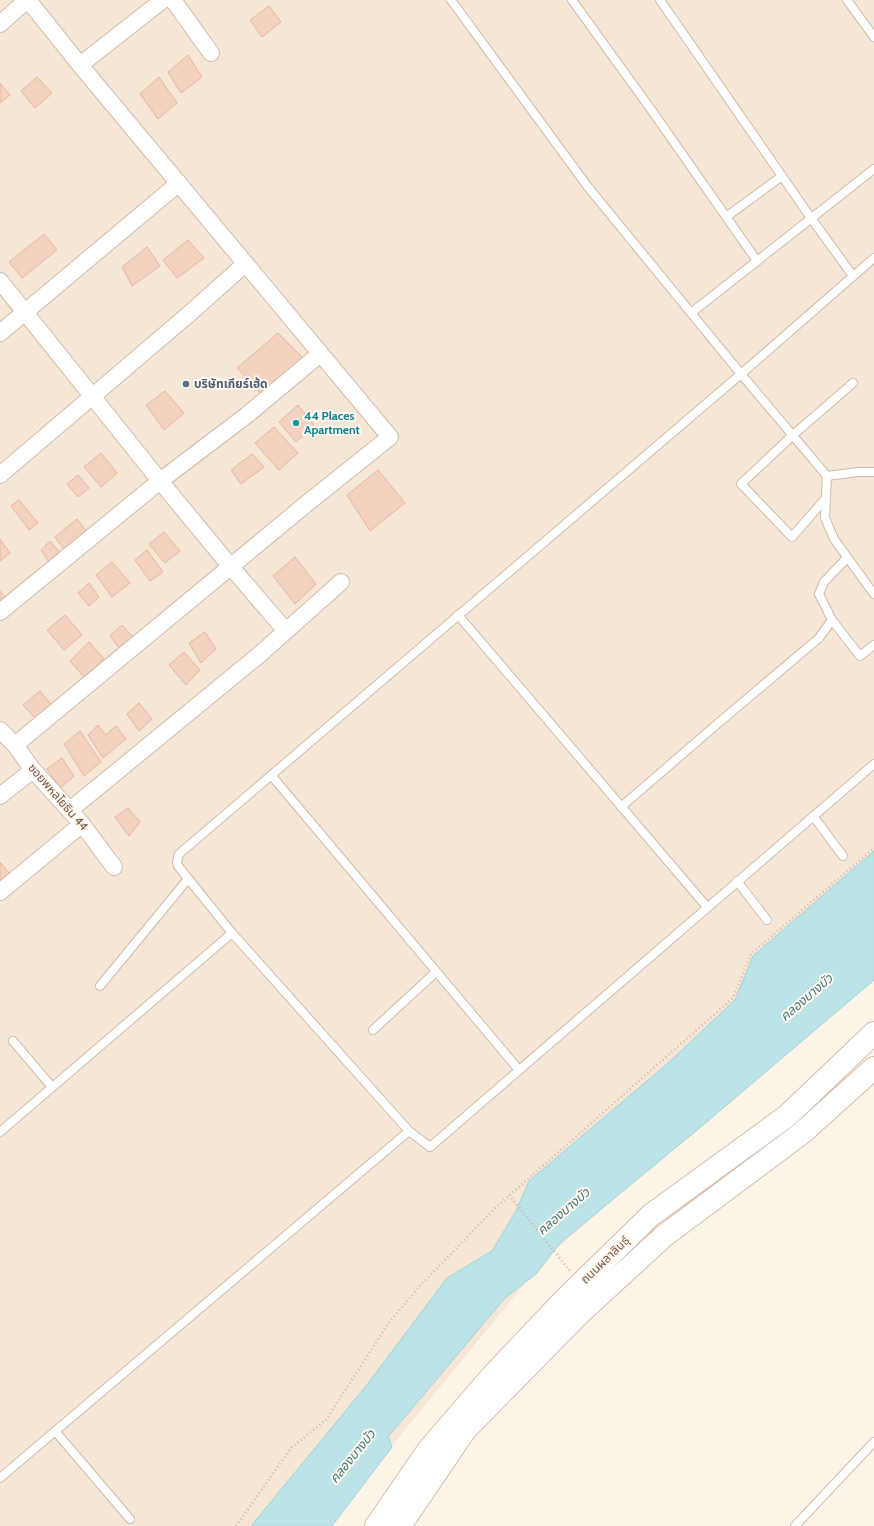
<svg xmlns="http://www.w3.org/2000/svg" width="874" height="1526" viewBox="0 0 874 1526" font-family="Cabin,'Noto Sans Thai',sans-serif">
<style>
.residential{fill:#f5e6d6}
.water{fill:#bce3e8;stroke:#a2d3da}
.building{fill:#f3d2bf;stroke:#e6b79f}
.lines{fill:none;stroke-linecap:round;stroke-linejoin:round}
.lane-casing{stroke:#cfbbad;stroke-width:10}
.street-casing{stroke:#cfbbad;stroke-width:18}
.secondary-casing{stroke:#d5bdad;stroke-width:24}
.path{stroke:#d9b5a2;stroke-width:2.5;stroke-dasharray:1 3;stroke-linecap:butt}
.lane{stroke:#fff;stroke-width:8}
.street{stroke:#fff;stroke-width:16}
.secondary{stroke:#fff;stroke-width:22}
.service-dot{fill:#5c6f8a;stroke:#fff8ef;stroke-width:1.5}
.culture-dot{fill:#0f9aa8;stroke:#fff8ef;stroke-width:1.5}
.labels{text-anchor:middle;stroke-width:4;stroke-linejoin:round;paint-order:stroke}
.service-label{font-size:12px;font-weight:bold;fill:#4e5e75;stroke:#fff8ef;text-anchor:start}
.culture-label{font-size:12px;font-weight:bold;fill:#0d838f;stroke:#fff8ef;text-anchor:start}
.street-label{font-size:12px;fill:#78594b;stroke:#fff8ef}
.water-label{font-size:13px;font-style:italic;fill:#3e767e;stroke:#fff8ef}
</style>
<rect width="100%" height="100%" fill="#fdf4e8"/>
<path class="residential" d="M0,0H874V971L545,1259L326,1526H0Z"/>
<path class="water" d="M874,851V980L702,1126L560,1243L536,1274L505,1298L388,1437L392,1447L332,1526H251L366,1386L447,1278L492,1251L516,1211L529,1181L668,1063L735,1000L753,956Z"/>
<path class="building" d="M269,6L281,22L262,37L250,20Z
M188,55L202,77L181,93L168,72Z
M37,77L52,93L35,108L21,91Z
M159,77L177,103L158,119L140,94Z
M0,83L10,95L0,103Z
M44,234L57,250L22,278L9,262Z
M188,240L204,258L177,278L163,260Z
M147,247L160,266L132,286L122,267Z
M278,333L303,358L260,393L237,368Z
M165,391L184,413L164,430L146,405Z
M298,405L314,425L296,442L279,422Z
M274,427L298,453L279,470L255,443Z
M101,453L117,473L101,487L84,467Z
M252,454L264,467L241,484L231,470Z
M378,470L405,503L370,531L347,495Z
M78,475L89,488L78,497L67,484Z
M19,500L38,523L29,530L11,506Z
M77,519L87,532L65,551L55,537Z
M164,532L180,551L165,563L149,544Z
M0,539L10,553L0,561Z
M50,541L61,554L50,564L41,550Z
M147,550L163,572L150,581L135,560Z
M295,557L316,584L295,604L273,576Z
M112,562L130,583L112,597L96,575Z
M89,583L99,597L89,606L78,593Z
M0,591L6,598L0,604Z
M65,615L82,635L64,650L47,630Z
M122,625L133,637L120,649L110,636Z
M205,632L216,649L201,663L189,643Z
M89,642L104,659L84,677L70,661Z
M184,652L200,670L186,685L169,665Z
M40,691L52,705L36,719L23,705Z
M139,703L152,719L139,731L127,714Z
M98,725L106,735L116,726L126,739L103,758L88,735Z
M80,731L101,762L84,776L64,744Z
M62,758L74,776L60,788L47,769Z
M128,808L140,822L129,836L115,817Z
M0,862L9,873L0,880Z"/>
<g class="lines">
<defs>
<path id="lane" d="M451,0L588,187L741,374L827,476L858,472H874
M572,0L655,115L757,261
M660,0L811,218L853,276
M847,0L874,37
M726,217L782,176
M874,258L741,374L179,854L177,862L178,866L232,933L409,1131L430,1147L874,764
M691,313L874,169
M827,476L825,518L834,539L874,594
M826,498L792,537L741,484L793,435L853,383
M847,558L824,582L819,594L832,620L860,656L874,645
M458,615L707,907
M271,775L519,1070
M621,807L716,725L819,638L832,620
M813,816L843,856
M737,881L767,920
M100,986L188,879
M373,1030L436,972
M13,1041L52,1087
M0,1132L232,933
M55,1431L130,1519
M0,1478L409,1131
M795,1526L874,1442"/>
<path id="street" d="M173,0L211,53
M0,24L27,0
M80,65L163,0
M0,281L160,481L231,567L286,631L259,655L70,810
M0,333L179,183
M0,475L189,314L245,264
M0,612L160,481L247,415L320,354
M286,631L341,582
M0,730L15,745L33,770L82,824L114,867
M15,745L305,505L390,437L80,65L28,0
M0,796L33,770
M0,892L82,824"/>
<path id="secondary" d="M376,1526L429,1449L492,1376L563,1301L651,1215L787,1116L874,1033
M400,1526L465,1430L579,1314L664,1236L802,1133L874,1068"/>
</defs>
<use href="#lane" class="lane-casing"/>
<use href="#street" class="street-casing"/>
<use href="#secondary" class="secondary-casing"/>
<path class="path" d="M509,1195L570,1271
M236,1526L292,1447L326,1420L388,1324L418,1288L495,1208L733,998L751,954L874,848"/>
<use href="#lane" class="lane"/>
<use href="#street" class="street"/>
<use href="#secondary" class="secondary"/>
</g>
<circle class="service-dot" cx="186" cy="384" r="4"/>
<circle class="culture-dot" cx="296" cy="423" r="4"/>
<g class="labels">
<g class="service-label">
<text x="194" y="388">บริษัทเกียร์เฮ้ด</text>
</g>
<g class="culture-label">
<text x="304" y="420">44 Places<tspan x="304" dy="14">Apartment</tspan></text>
</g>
<g class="street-label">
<text transform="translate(58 797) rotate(49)" y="4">ซอยพหลโยธิน 44</text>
<text transform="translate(605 1260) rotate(-44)" y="4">ถนนผลาสินธุ์</text>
</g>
<g class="water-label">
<text transform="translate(806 997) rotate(-41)" y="5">คลองบางบัว</text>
<text transform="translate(563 1211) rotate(-41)" y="5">คลองบางบัว</text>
<text transform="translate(352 1456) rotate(-51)" y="5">คลองบางบัว</text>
</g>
</g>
</svg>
